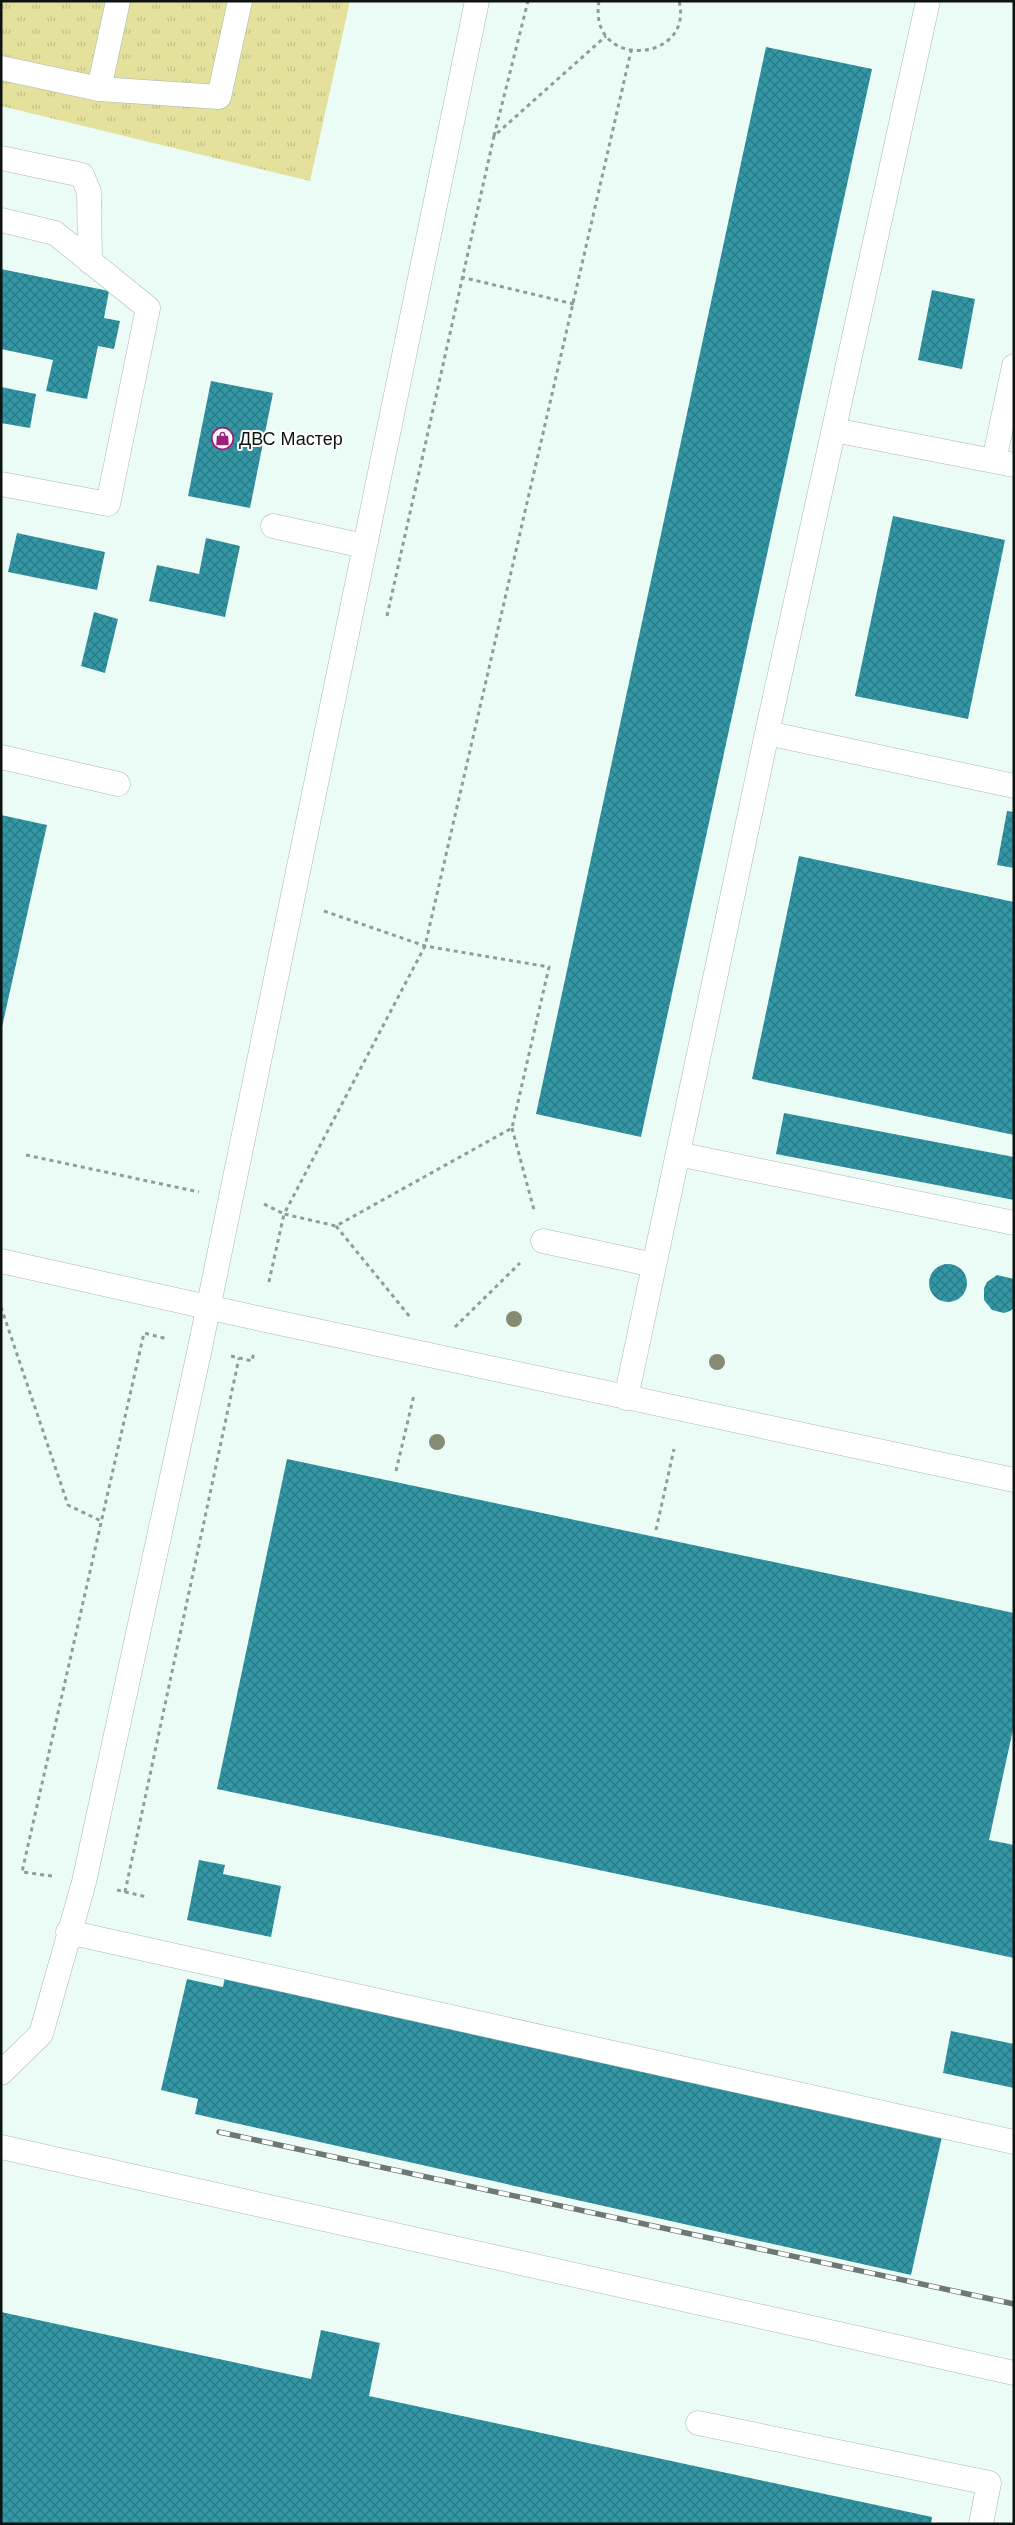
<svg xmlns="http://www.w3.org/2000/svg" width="1015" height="2525" viewBox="0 0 1015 2525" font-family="Arial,sans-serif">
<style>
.grass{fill:url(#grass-tufts)}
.building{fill:url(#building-cross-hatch)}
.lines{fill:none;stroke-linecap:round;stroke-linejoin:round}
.service-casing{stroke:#a7b8b2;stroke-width:25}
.path{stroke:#909c98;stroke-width:3;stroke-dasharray:4 4;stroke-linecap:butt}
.service{stroke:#fff;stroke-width:24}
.rail-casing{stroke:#6d7874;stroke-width:5.5}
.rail{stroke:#fff;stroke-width:4;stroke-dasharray:11;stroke-linecap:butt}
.tree{fill:#868c74}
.labels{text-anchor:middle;stroke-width:4;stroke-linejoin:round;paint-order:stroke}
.poi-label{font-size:18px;fill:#0d1311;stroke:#fff;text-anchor:start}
</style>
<defs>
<pattern id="grass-tufts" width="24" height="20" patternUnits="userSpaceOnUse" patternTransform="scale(1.25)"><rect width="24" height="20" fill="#e4e19d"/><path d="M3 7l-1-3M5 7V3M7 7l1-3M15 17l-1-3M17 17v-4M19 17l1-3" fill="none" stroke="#c2c086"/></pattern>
<pattern id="building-cross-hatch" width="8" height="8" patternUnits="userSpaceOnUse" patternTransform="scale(1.25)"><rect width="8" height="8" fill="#3497a5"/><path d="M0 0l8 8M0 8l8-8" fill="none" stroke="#2a7a85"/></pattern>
</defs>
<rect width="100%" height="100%" fill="#ebfcf6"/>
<path class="grass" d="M1,1H350L310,181L1,106Z"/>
<path class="building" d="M766,47L872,69L641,1137L536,1114Z
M1,269L109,291L104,318L120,321L114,349L98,346L87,399L46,391L53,360L1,349Z
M932,290L975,299L962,369L918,360Z
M211,381L273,393L250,508L188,496Z
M1,387L36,394L30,428L1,423Z
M893,516L1005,540L968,719L855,696Z
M17,533L105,552L97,590L8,572Z
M206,538L240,546L225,617L149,601L157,565L199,574Z
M94,612L118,619L105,673L81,666Z
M1007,811L1014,812V868L997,865Z
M1,815L47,825L2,1027H1Z
M799,856L1014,902V1135L752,1079Z
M784,1113L1014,1157V1200L776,1154Z
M929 1283a19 19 0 1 1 38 0a19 19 0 1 1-38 0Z
M997,1275L1014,1279V1308L1010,1311L1004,1313L992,1310L984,1300V1288L987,1282Z
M287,1459L1014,1613V1725L989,1840L1014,1845V1958L217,1789Z
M199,1860L225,1865L223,1874L281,1886L271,1937L187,1920Z
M226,1971L943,2132L911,2275L195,2114L198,2099L161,2090L187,1979L223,1987Z
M951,2031L1014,2044V2088L943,2073Z
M1,2312L311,2379L321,2330L380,2343L369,2396L932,2517L931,2524H1Z"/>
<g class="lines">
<defs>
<path id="service" d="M928,1L767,733L1014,786
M1,68L99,89L118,1
M99,89L219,97L240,1
M1,158L82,175L89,192L90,262
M1,220L55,233L148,308L108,504L1,484
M834,430L1014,465
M994,461L1014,366
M273,526L364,546
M1,757L118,784
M678,1154L1014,1223
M543,1241L654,1265
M1,1261L261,1319L1014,1480
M626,1398L767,733
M68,1932L1014,2142
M1,2073L41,2034L84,1882L200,1348L477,1
M1,2147L1014,2373
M698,2423L989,2483L981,2524"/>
</defs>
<use href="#service" class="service-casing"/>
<path class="path" d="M599,1C587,71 695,63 679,1
M494,136L528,1
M461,277L574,304
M387,616L494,136L606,36
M324,911L425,946L549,967L512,1128L336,1226L284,1214L425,946L631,51
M512,1128L534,1210
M26,1155L199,1192
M264,1204L284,1214L268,1286
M336,1226L410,1317
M1,1307L68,1505L101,1521
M455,1327L520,1263
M231,1356L252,1361L254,1351
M396,1471L414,1395
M656,1530L674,1449
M52,1876L22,1872L144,1333L167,1339
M117,1890L147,1897
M125,1892L239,1358"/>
<use href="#service" class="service"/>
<defs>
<path id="rail" d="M219,2132L1014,2304"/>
</defs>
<use href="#rail" class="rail-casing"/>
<use href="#rail" class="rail"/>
</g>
<g class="tree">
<circle cx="514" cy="1319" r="8"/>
<circle cx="717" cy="1362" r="8"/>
<circle cx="437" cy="1442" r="8"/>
</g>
<defs>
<symbol id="shop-ring" viewBox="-11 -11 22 22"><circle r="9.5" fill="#fff" stroke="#9d2178" stroke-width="1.5"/><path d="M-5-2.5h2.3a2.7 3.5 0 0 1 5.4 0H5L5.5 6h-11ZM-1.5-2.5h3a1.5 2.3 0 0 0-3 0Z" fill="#9d2178"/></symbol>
</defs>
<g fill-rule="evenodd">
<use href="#shop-ring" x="210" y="426" width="25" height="25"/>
</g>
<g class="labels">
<g class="poi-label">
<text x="239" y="445">ДВС Мастер</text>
</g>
</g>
<rect width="1015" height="2525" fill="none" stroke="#0d1311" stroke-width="5"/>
</svg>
